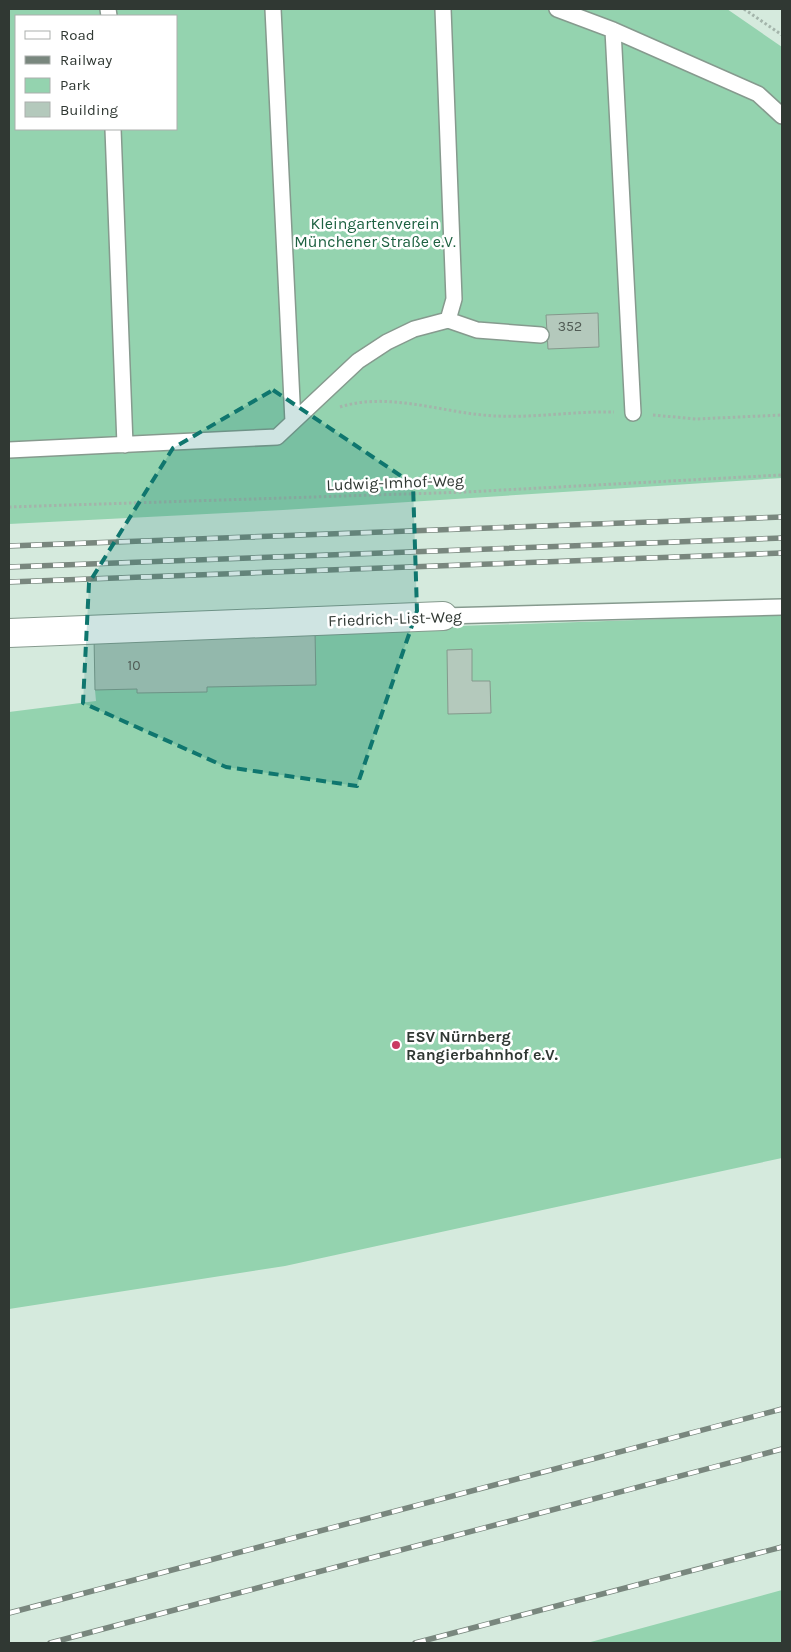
<svg xmlns="http://www.w3.org/2000/svg" width="791" height="1652" viewBox="0 0 791 1652" font-family="Karla,sans-serif">
<style>
.green{fill:#94d3af;fill-rule:evenodd}
.building{fill:#b4c9bc;stroke:#84998c}
.lines{fill:none;stroke-linecap:round;stroke-linejoin:round}
.service-casing{stroke:#869a8e;stroke-width:18}
.minor-casing{stroke:#869a8e;stroke-width:30}
.path{stroke:#a3b4aa;stroke-width:3;stroke-dasharray:2.5 2.5;stroke-linecap:butt}
.service{stroke:#fff;stroke-width:15}
.minor{stroke:#fff;stroke-width:28}
.rail-casing{stroke:#79877e;stroke-width:5.5}
.rail{stroke:#fff;stroke-width:4;stroke-dasharray:11;stroke-linecap:butt}
.marked{fill:#0f766e;fill-opacity:0.2;stroke:#0f766e;stroke-width:4;stroke-dasharray:10 6;stroke-linejoin:round}
.poi-dot{fill:#ca3b62;stroke:#fff;stroke-width:2}
.labels{text-anchor:middle;stroke-width:5;stroke-linejoin:round;paint-order:stroke}
.number-label{font-size:14px;fill:#515c55}
.park-label{font-size:16px;fill:#1d6141;stroke:#fff}
.street-label{font-size:16px;fill:#303833;stroke:#fff}
.poi-label{font-size:16px;font-weight:bold;fill:#303833;stroke:#fff;text-anchor:start}
</style>
<rect width="100%" height="100%" fill="#d5eadd"/>
<path class="green" d="M9,9H727L782,47V478L283,510L9,524ZM16,16H176V129H16Z
M782,615V1158L285,1266L9,1309V712L96,701L95,690L315,631Z
M782,1590V1643H587Z"/>
<path class="building" d="M598,313L599,347L548,349L546,315Z
M315,631L316,685L207,687V692L137,693V689L95,690L94,637Z
M472,649V681H490L491,713L448,714L447,650Z"/>
<g class="lines">
<defs>
<path id="service" d="M108,9L109,16
M273,9L293,422
M443,9L454,299L448,320
M557,9L613,30L758,94L782,116
M613,30L633,413
M113,129L125,445
M9,450L277,437L358,361L387,342L414,329L448,320L477,330L541,335
M443,616L782,607"/>
<path id="minor" d="M9,633L443,616"/>
</defs>
<use href="#service" class="service-casing"/>
<use href="#minor" class="minor-casing"/>
<path class="path" d="M744,9L782,35
M340,407C390,391 445,414 496,416C535,418 575,411 614,412
M653,415L696,419L782,415
M9,507L466,492L782,475"/>
<use href="#service" class="service"/>
<use href="#minor" class="minor"/>
<defs>
<path id="rail" d="M9,546L782,517
M9,567L782,538
M9,582L782,553
M9,1613L782,1409
M50,1643L782,1449
M415,1643L782,1547"/>
</defs>
<use href="#rail" class="rail-casing"/>
<use href="#rail" class="rail"/>
</g>
<path class="marked" d="M273,390L413,484L417,611L357,786L226,767L83,703L89,583L173,448Z"/>
<circle class="poi-dot" cx="396" cy="1045" r="5"/>
<g class="labels">
<g class="number-label">
<text x="570" y="331">352</text>
<text x="134" y="670">10</text>
</g>
<g class="park-label">
<text x="375" y="229">Kleingartenverein<tspan x="375" dy="18">Münchener Straße e.V.</tspan></text>
</g>
<g class="street-label">
<text transform="translate(395 482) rotate(-2)" y="6">Ludwig-Imhof-Weg</text>
<text transform="translate(395 618) rotate(-2)" y="6">Friedrich-List-Weg</text>
</g>
<g class="poi-label">
<text x="406" y="1042">ESV Nürnberg<tspan x="406" dy="18">Rangierbahnhof e.V.</tspan></text>
</g>
</g>
<rect width="791" height="1652" fill="none" stroke="#303833" stroke-width="20"/>
<rect x="15" y="15" width="162" height="115" fill="#ffffff" stroke="#acafad"/>
<rect x="25" y="31" width="25" height="8" fill="#ffffff" stroke="#acafad"/>
<text x="60" y="40" font-size="15" fill="#303833">Road</text>
<rect x="25" y="56" width="25" height="8" fill="#79877e" stroke="#acafad"/>
<text x="60" y="65" font-size="15" fill="#303833">Railway</text>
<rect x="25" y="78" width="25" height="15" fill="#94d3af" stroke="#acafad"/>
<text x="60" y="90" font-size="15" fill="#303833">Park</text>
<rect x="25" y="102" width="25" height="15" fill="#b4c9bc" stroke="#acafad"/>
<text x="60" y="115" font-size="15" fill="#303833">Building</text>
</svg>
